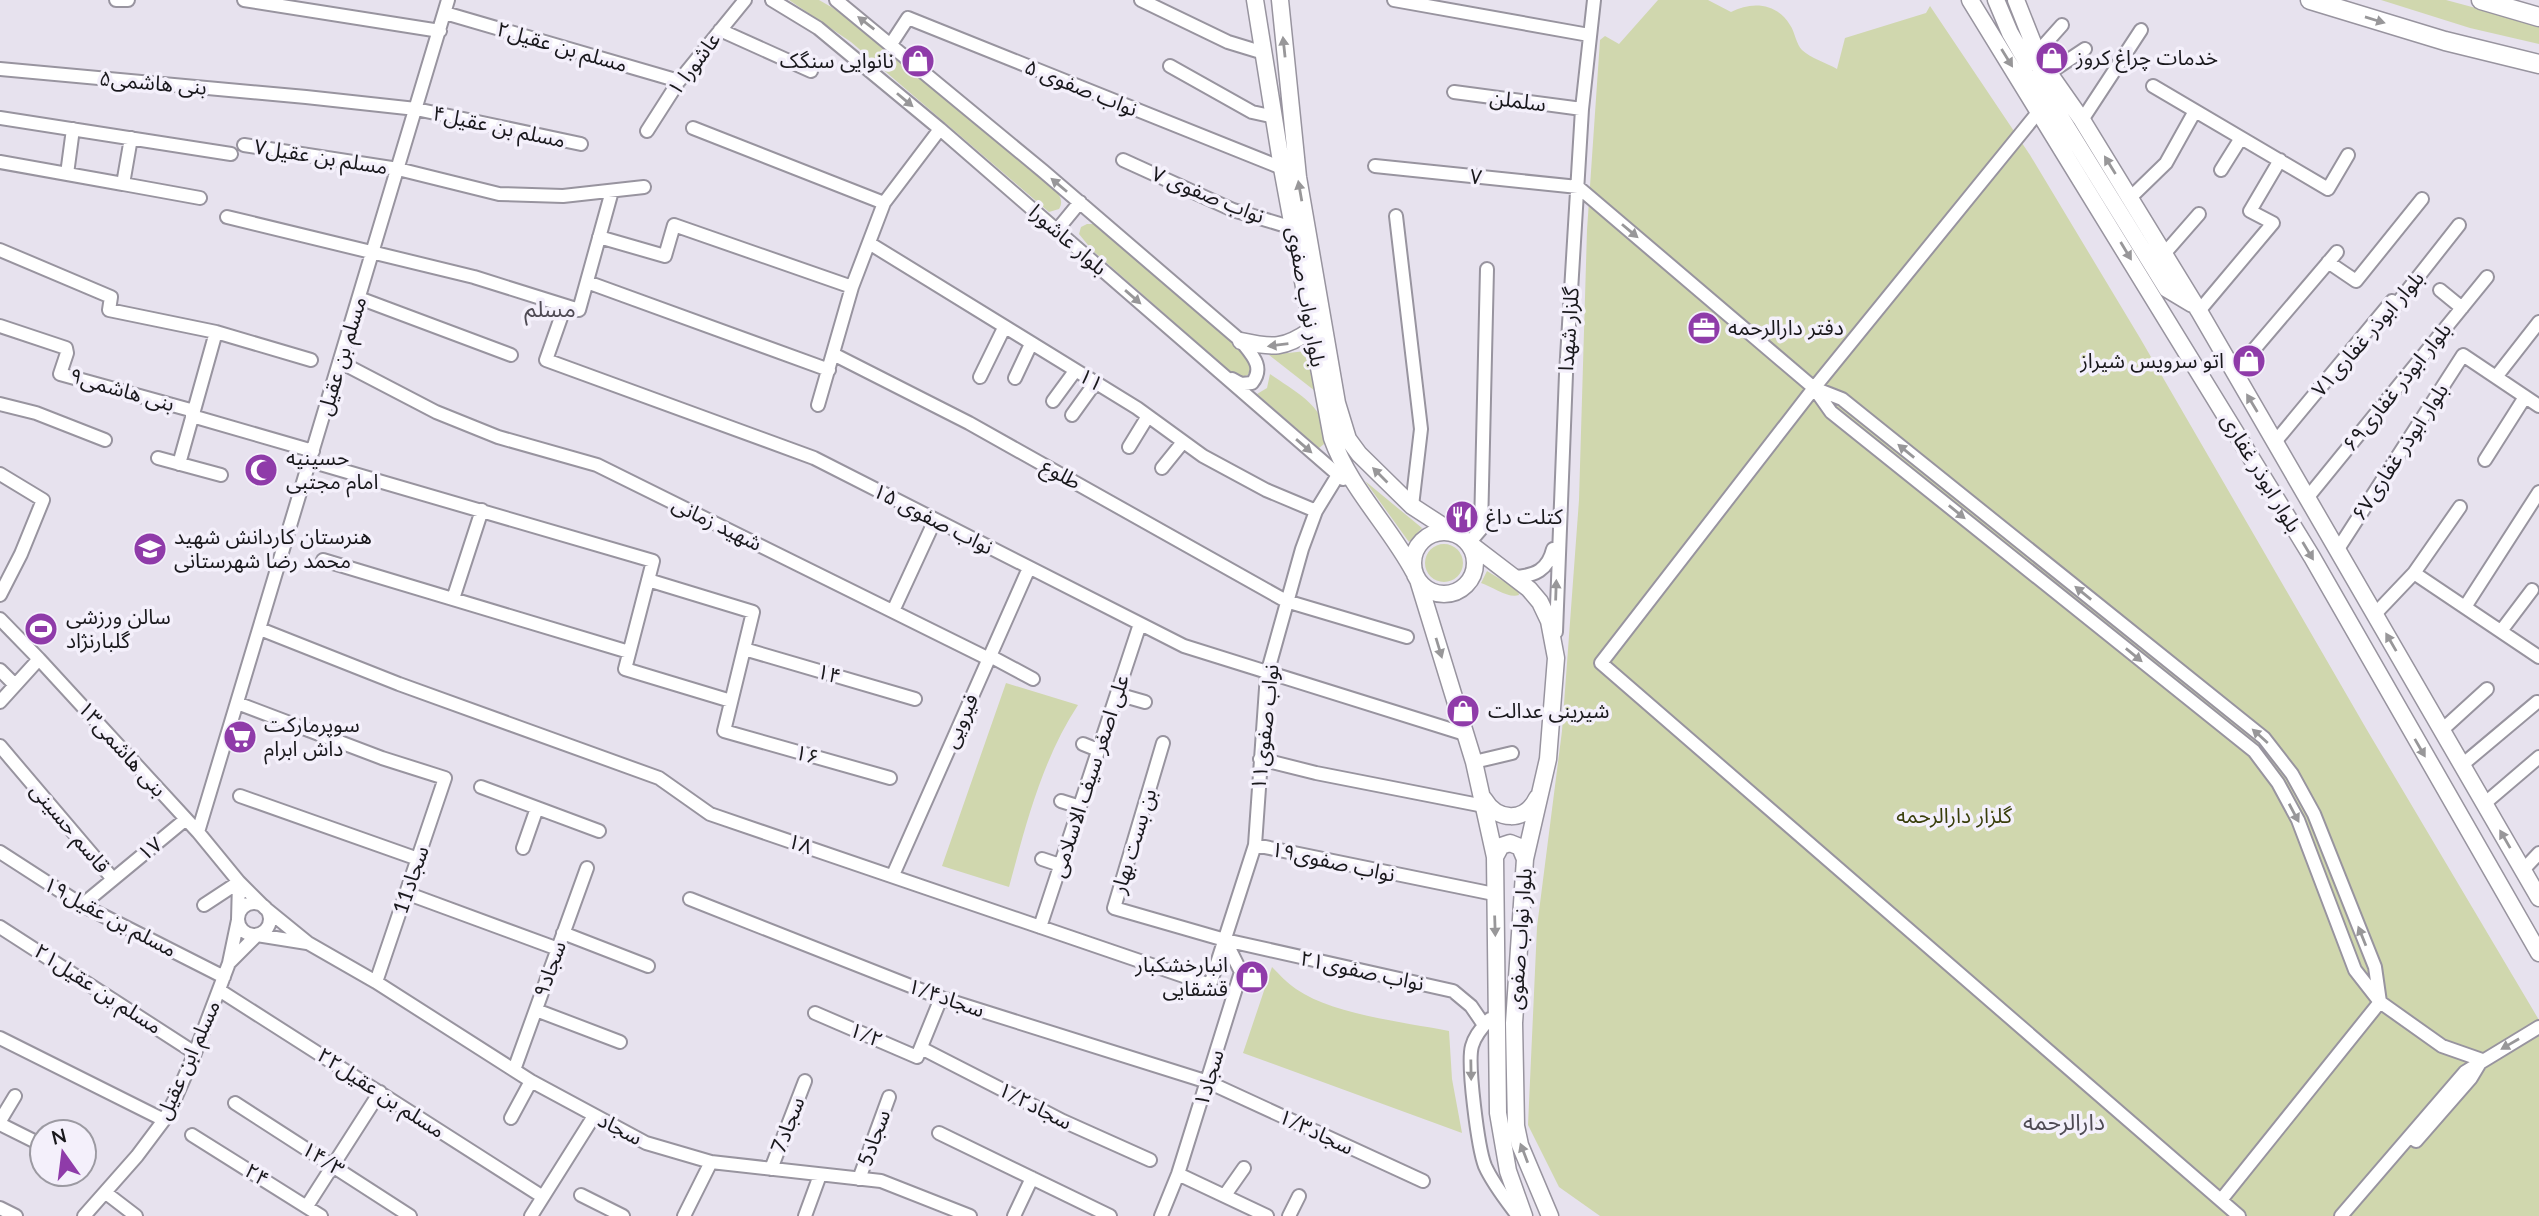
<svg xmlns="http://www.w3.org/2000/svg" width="2539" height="1216" viewBox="0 0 2539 1216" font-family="Lato,'Noto Sans Arabic',sans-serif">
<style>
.green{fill:#d0d7ae}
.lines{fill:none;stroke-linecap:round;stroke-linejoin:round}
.minor-casing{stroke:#98949f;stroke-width:16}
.major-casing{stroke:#98949f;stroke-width:19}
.highway-casing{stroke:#98949f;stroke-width:21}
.minor{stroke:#fff;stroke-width:12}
.major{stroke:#fff;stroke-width:16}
.highway{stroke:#fff;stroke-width:18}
.oneway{fill:#989799}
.labels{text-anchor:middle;stroke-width:7;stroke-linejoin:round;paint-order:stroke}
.street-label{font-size:21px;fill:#19181c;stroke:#f4f0fb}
.poi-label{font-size:21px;fill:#19181c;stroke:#f4f0fb;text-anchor:start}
.park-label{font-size:21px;fill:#393e0b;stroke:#f4f0fb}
.neighbourhood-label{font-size:23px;fill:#4f4b54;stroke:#f4f0fb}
</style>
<rect width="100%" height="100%" fill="#e7e2ee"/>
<path class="green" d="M789,0H819L833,8L864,31L1041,178C1051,187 1067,196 1059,209L1049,212L851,42Z
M1658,0H1708L1731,12C1752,1 1777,3 1790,25C1795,32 1796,44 1802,50C1810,58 1827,63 1837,69L1845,38L1926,13L1930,6L2030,155L2140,338L2367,730L2539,1020V1216H1600L1559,1187L1528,1125L1537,927L1562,731L1579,500L1587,230L1600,40L1605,36L1619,44Z
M2381,0H2446L2539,25V44L2470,28Z
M1087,224H1093L1114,241L1228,338L1252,363L1248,375L1241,377L1232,373L1092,250L1079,234L1081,227Z
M1306,351L1315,391L1269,355Z
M1270,374C1295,392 1331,408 1324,444L1319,448L1257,394L1267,388Z
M1365,481L1422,528L1409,542Z
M1425 563a19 19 0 1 1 38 0a19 19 0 1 1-38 0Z
M1487,571L1518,590L1519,595C1509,599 1493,587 1481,583Z
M1006,683L1078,705C1042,760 1026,824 1009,887L942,866Z
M1272,967C1279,974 1287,983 1296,989C1334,1015 1404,1022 1449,1031L1452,1079L1462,1133L1243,1053Z"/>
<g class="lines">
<defs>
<path id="minor" d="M116,0H128
M244,0L440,31
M772,0L818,28L940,129L1343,479
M836,0L1043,171L1241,341C1252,355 1265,367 1252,383L1241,384L1232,379
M1141,0L1228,42L1264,53
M1394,0L1589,35
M445,13L679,81
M720,30L811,71
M891,44L908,18L1282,168
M2037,53L2062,25
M1170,66L1252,112L1275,117
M0,69L306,97L416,109L581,144
M2049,73L2085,49
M2153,86L2328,189L2348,155
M1454,92L1582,109
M2040,110L1814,388L1601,663L2239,1216
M0,118L231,154
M2082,120L2141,30
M693,128L884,203
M647,131L679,81L745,0
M244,145L398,169L499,194L563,196L644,187
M1123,160L1233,210L1293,228
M0,162L123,184L131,138
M1375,166L1578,187L1814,388L1831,412L2254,751L2278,783L2298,820L2355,970L2380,1002L2442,1046L2482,1060
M2221,170L2241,138
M67,174L73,129
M123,184L200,198
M2130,198L2166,163L2195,111
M1396,216L1421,429L1412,506
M227,217L474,277L579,310L612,191
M1057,230L1080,202
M599,237L665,256L674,225L852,287
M869,243L1137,408L1203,456L1266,490L1316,511
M0,250L111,297L109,310L216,332L311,360
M2164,254L2199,214
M2328,262L2356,281L2422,199
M587,282L829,370
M2440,290L2462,308
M359,298L511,355
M565,306L546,360L814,458L1184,646L1465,734
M2199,311L2273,223L2250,211L2280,160
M0,326L66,348L67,353L60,374L194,411
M833,354L969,423L1286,601L1407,637
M340,362L436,412L498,437L597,465L989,659
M2234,373L2337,252
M980,377L1004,328
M2496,377L2539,322
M1015,378L1031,344
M1814,388L1842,399L2264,738L2292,774L2314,814L2375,967L2380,1002L2221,1200
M1053,401L1075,371
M0,404L36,413L105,440
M818,405L852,287L884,203L940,129
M1072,415L1095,383
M192,416L313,451
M2275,442L2392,301L2396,305L2459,225
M1129,447L1148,416
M158,458L221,475
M2485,460L2525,397
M310,461L653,561L625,669L731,701
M179,464L216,332
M1162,468L1183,442
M0,474L43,500L21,554L0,595
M2308,497L2487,277
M1469,543L1481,529L1487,269
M2338,549L2463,355L2539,406
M323,560L629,652
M2414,573L2539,657
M1514,577C1535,576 1548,570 1553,549
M648,580L753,612L724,731L890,778
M453,599L482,510
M2465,607L2539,492
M893,611L935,520
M2375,614L2414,573L2460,507
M0,619L39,659L198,832L239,882L265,908L308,943L376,982L531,1081L646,1143L711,1162L881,1181L970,1216
M260,629L399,684L659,778L710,814L1210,985L1255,845L1267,674L1302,549L1316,511L1338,475
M2501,631L2532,590
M1556,632L1566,374L1582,109L1594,0
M744,649L915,699
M990,656L1033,679
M0,670L15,685
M1117,694L1145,702
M0,702L39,659
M237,703L382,758L445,778L376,982
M2442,730L2487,689
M1163,743L1114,908L1225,940L1453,991L1471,1006L1484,1025
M1083,744L1098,750
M0,746L113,879
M1260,759L1316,773L1484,806
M1474,762L1512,753
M2462,765L2537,702
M481,787L599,831
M240,796L418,859
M1061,801L1080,807
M2484,804L2539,757
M198,832L448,0
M1255,845L1494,894
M523,848L537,808
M0,852L82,905L224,977
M1042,859L1060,865
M2523,870L2539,853
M893,875L1029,568
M406,893L558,949
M690,899L941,998L1208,1082L1423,1181
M238 919a16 16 0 1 1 32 0a16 16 0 1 1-32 0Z
M82,905L186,819
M204,905L239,882
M0,927L195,1053
M1040,927L1140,624
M563,933L648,966
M229,963L257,935L307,943
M219,990L543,1197
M536,1010L620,1042
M815,1013L917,1057L941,998
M1490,1019C1482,1027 1475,1035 1472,1046C1467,1063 1478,1148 1485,1166C1493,1184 1506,1200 1518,1216
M0,1038L164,1120
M921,1048L1063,1121L1150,1160
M514,1070L587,868
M235,1103L410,1216
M511,1118L531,1081
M0,1121L15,1096
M0,1124L42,1145
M939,1133L1110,1216
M192,1135L321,1216
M2416,1141L2471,1078L2480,1063
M771,1169L805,1081
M1178,1174L1267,1216
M859,1179L889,1097
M106,1193L136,1216
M581,1195L623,1216
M1225,1195L1244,1168
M307,1206L380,1092
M0,1208L16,1216
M84,1216L137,1156L164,1120L174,1101L195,1053L229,963L238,920L239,882
M531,1216L594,1116
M684,1216L711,1162
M805,1216L820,1175
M1014,1216L1032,1178
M1161,1216L1178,1174L1241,972L1225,940
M1289,1216L1299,1196
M2341,1216L2465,1072L2539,1027"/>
<path id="major" d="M1255,0L1282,168L1332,438C1350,489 1389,525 1414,572
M1280,0L1298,177L1337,403L1348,439L1359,454L1412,506L1452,532
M1970,0L2312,557L2539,953
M1996,0L2010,33L2032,71L2167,289L2192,304
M2016,0L2037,53L2049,73L2082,120L2199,311L2539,898
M1241,341C1273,348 1284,349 1311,330
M1413 563a31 31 0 1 1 62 0a31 31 0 1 1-62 0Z
M1469,543L1529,589L1540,602L1549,621L1556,658L1548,759L1525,859L1514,1023L1516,1126L1520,1145L1550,1216
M1419,583L1474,762L1495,857L1498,1113L1508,1171L1524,1216
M1484,799C1497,821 1525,823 1537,798
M1495,857L1501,846L1510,843L1520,847L1525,859"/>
<path id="highway" d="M2310,0L2445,41L2539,64
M2481,0L2539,17"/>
</defs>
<use href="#minor" class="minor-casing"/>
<use href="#major" class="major-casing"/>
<use href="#highway" class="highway-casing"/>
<use href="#minor" class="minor"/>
<use href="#major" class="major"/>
<use href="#highway" class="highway"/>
</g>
<defs><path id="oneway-solid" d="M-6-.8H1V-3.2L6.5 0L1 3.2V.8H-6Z" transform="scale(1.75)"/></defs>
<g class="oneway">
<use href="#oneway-solid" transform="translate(2375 20) rotate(17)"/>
<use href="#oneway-solid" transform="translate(866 23) rotate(-142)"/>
<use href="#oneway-solid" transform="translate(1284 47) rotate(-96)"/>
<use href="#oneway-solid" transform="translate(2007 58) rotate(58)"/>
<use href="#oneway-solid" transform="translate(905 100) rotate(40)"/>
<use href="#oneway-solid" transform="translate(2110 165) rotate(-122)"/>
<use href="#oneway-solid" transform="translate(1059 185) rotate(-140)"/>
<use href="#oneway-solid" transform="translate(1300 191) rotate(-100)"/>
<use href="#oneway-solid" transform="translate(1630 231) rotate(40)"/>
<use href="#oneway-solid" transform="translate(2126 251) rotate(59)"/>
<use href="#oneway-solid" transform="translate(1133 297) rotate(41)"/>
<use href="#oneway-solid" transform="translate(1278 345) rotate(173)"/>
<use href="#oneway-solid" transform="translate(2252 403) rotate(-121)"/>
<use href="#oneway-solid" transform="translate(1304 446) rotate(41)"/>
<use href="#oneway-solid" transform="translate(1906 451) rotate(-141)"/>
<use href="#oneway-solid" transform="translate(1380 475) rotate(-135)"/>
<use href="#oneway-solid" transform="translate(1957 512) rotate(39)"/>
<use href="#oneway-solid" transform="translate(2308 551) rotate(59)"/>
<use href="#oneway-solid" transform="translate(1556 590) rotate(-88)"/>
<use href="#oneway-solid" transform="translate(2083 593) rotate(-141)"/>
<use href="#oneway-solid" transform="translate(2391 642) rotate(-120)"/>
<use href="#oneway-solid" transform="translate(1439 648) rotate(73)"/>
<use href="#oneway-solid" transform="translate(2134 655) rotate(39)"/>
<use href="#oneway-solid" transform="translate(2260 736) rotate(-138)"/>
<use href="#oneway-solid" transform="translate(2420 748) rotate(60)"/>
<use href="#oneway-solid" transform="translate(2294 813) rotate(62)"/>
<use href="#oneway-solid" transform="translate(2505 839) rotate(-120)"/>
<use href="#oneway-solid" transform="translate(1495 926) rotate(88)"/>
<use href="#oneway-solid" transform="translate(2362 936) rotate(-112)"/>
<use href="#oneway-solid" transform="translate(2510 1044) rotate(150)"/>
<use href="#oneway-solid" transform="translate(1471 1070) rotate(89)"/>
<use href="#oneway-solid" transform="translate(1524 1153) rotate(-111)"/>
</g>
<defs>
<symbol id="shop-disc" viewBox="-11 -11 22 22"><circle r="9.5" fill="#8f3ba9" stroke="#f4f0fb"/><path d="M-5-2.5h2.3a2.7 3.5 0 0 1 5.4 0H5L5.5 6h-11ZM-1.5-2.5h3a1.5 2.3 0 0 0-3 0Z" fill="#fff"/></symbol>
<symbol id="office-disc" viewBox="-11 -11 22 22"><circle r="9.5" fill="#8f3ba9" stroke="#f4f0fb"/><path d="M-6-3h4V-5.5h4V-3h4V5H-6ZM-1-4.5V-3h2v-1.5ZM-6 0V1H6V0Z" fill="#fff"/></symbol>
<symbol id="mosque-disc" viewBox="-11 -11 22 22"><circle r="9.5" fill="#8f3ba9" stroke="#f4f0fb"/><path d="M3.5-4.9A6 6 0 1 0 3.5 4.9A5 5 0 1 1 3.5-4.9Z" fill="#fff"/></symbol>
<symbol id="restaurant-disc" viewBox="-11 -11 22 22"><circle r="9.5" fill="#8f3ba9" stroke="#f4f0fb"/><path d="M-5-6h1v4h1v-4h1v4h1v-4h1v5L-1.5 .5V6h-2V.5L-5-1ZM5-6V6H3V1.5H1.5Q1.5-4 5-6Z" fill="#fff"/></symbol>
<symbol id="school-disc" viewBox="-11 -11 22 22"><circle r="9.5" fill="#8f3ba9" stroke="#f4f0fb"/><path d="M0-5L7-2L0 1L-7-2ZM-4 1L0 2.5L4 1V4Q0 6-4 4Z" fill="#fff"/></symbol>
<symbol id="stadium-disc" viewBox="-11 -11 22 22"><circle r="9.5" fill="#8f3ba9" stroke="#f4f0fb"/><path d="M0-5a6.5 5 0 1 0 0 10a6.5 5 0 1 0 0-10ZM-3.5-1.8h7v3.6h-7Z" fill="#fff"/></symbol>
<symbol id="supermarket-disc" viewBox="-11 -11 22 22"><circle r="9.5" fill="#8f3ba9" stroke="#f4f0fb"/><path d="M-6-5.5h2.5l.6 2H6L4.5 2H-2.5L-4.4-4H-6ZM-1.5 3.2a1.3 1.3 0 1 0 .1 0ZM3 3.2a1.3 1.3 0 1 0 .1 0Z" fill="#fff"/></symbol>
</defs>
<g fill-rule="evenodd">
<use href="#shop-disc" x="2033" y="39" width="38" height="38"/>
<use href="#shop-disc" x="899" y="42" width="38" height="38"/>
<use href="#office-disc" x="1685" y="309" width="38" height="38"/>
<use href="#shop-disc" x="2230" y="342" width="38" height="38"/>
<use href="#mosque-disc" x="242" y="451" width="38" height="38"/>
<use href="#restaurant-disc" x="1443" y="498" width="38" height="38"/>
<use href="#school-disc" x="131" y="530" width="38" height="38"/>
<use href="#stadium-disc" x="22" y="610" width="38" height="38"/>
<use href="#shop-disc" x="1444" y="692" width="38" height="38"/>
<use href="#supermarket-disc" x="221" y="718" width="38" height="38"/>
<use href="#shop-disc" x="1233" y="958" width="38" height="38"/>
</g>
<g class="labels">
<g class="street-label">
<text transform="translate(562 47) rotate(16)" y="7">مسلم بن عقیل۲</text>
<text transform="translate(694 64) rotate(-53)" y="7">عاشورا ۱</text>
<text transform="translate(153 83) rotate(5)" y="7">بنی هاشمی۵</text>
<text transform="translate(1081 88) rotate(22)" y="7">نواب صفوی ۵</text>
<text transform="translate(1518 101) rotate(7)" y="7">سلملن</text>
<text transform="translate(499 127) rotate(12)" y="7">مسلم بن عقیل۴</text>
<text transform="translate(321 157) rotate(9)" y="7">مسلم بن عقیل۷</text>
<text transform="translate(1476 177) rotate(6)" y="7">۷</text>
<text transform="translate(1208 195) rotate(22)" y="7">نواب صفوی ۷</text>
<text transform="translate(1068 240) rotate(41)" y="7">بلوار عاشورا</text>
<text transform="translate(1306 297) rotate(80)" y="7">بلوار نواب صفوی</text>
<text transform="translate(1569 329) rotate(-86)" y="7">گلزار شهدا</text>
<text transform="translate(2368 334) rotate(-49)" y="7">بلوار ابوذر غفاری۷۱</text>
<text transform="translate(342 356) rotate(-73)" y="7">مسلم بن عقیل</text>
<text transform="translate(1091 380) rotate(31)" y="7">۱۱</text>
<text transform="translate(2397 387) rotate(-51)" y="7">بلوار ابوذر غفاری۶۹</text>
<text transform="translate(122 390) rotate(16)" y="7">بنی هاشمی۹</text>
<text transform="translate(2400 452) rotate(-57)" y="7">بلوار ابوذر غفاری۶۷</text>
<text transform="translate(2261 473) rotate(59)" y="7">بلوار ابوذر غفاری</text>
<text transform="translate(1061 474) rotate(29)" y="7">طلوع</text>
<text transform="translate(933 519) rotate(27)" y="7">نواب صفوی ۱۵</text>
<text transform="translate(717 524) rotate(26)" y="7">شهید زمانی</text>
<text transform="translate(829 674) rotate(16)" y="7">۱۴</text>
<text transform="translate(961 721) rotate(-66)" y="7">فیرویی</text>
<text transform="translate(1265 727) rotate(-84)" y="7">۱۱نواب صفوی</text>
<text transform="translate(122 749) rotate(48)" y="7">بنی هاشمی۱۳</text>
<text transform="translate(807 755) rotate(16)" y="7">۱۶</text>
<text transform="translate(1090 776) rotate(-72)" y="7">علی اصغر سیف الاسلامی</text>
<text transform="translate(70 828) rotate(50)" y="7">قاسم حسینی</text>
<text transform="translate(1134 841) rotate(-73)" y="7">بن بست بهار</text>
<text transform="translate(800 844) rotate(19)" y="7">۱۸</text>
<text transform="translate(150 849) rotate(-39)" y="7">۱۷</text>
<text transform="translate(1333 862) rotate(12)" y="7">۱۹نواب صفوی</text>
<text transform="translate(411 880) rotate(-71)" y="7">11سجاد</text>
<text transform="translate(110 917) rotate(28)" y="7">مسلم بن عقیل۱۹</text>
<text transform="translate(1520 939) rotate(-86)" y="7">بلوار نواب صفوی</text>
<text transform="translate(550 969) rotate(-70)" y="7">۹سجاد</text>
<text transform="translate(1362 971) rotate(12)" y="7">۲۱نواب صفوی</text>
<text transform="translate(98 989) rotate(33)" y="7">مسلم بن عقیل۲۱</text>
<text transform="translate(946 998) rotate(19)" y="7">۱/۴سجاد</text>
<text transform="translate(866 1035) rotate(23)" y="7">۱/۲</text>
<text transform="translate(188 1060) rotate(-66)" y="7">مسلم ابن عقیل</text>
<text transform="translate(1209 1078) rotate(-73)" y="7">۱سجاد</text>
<text transform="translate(381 1093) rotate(33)" y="7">مسلم بن عقیل۲۲</text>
<text transform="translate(1035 1106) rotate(27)" y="7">۱/۲سجاد</text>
<text transform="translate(788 1125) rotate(-69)" y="7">7سجاد</text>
<text transform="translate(620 1129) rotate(27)" y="7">سجاد</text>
<text transform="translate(1316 1132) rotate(25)" y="7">۱/۳سجاد</text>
<text transform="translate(874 1138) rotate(-70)" y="7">5سجاد</text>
<text transform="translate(323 1159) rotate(33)" y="7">۱۴/۳</text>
<text transform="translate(257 1175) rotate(32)" y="7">۲۴</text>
</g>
<g class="poi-label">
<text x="2076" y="65">خدمات چراغ کروز</text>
<text x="894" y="68" text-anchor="end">نانوایی سنگک</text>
<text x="1728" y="335">دفتر دارالرحمه</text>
<text x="2224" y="368" text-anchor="end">اتو سرویس شیراز</text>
<text x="286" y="465">حسینیه<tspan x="286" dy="24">امام مجتبی</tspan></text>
<text x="1486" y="524">کتلت داغ</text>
<text x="174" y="544">هنرستان کاردانش شهید<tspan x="174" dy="24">محمد رضا شهرستانی</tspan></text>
<text x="66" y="624">سالن ورزشی<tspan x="66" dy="24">گلبارنژاد</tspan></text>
<text x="1488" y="718">شیرینی عدالت</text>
<text x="264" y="732">سوپرمارکت<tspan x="264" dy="24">داش ابرام</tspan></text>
<text x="1228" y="972" text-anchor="end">انبارخشکبار<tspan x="1228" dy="24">قشقایی</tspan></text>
</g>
<g class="park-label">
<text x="1954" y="823">گلزار دارالرحمه</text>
</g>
<g class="neighbourhood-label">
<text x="550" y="317">مسلم</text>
<text x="2064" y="1130">دارالرحمه</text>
</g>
</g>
<g transform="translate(63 1153) rotate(346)"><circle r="33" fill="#f4f0fb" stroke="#9c9aa2" stroke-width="2"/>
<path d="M0-5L12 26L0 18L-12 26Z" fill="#8f3ba9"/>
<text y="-10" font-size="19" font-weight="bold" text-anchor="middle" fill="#19181c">N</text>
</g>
</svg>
